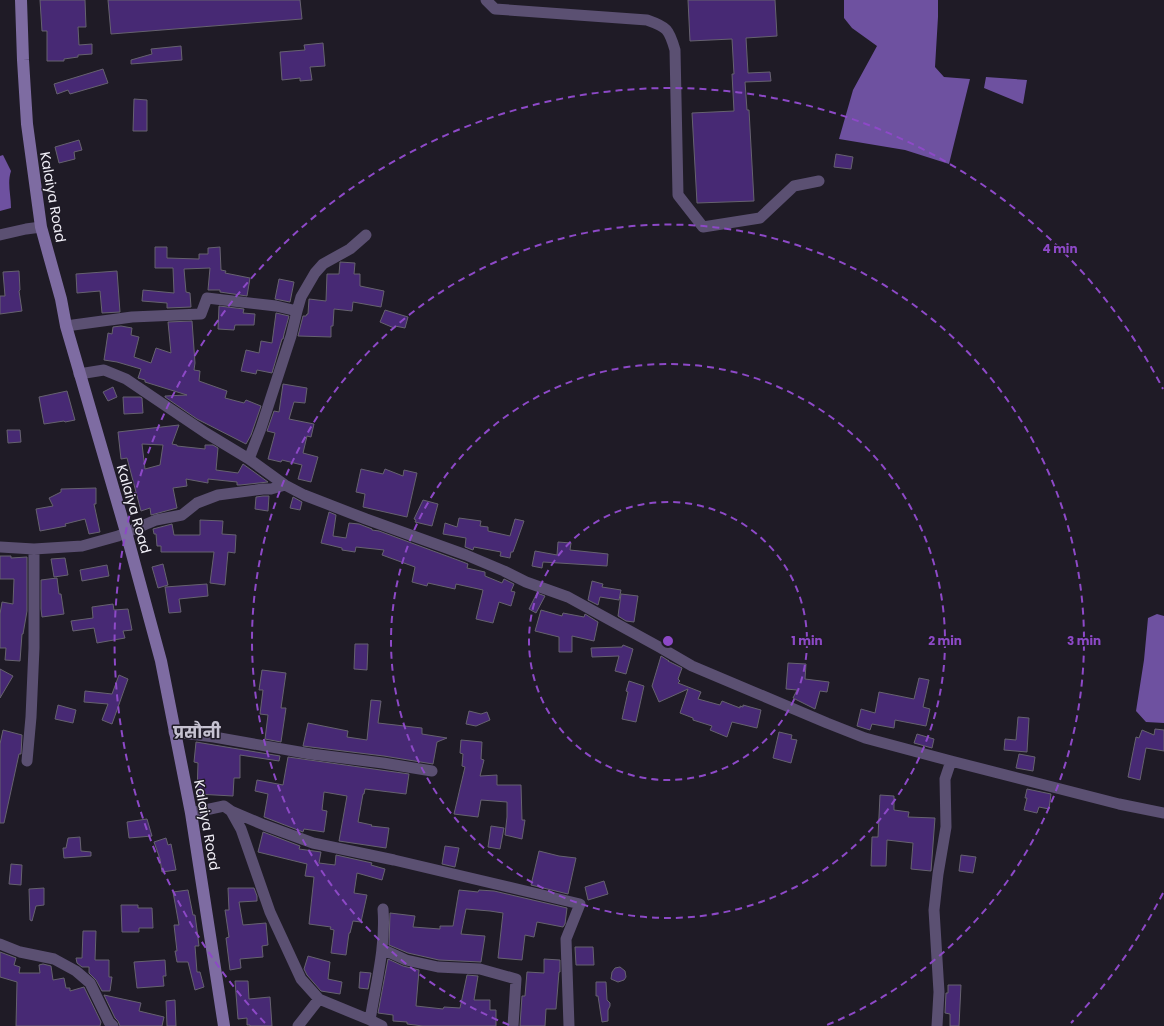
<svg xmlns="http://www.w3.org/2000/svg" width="1164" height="1026" viewBox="0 0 1164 1026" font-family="Poppins,'Noto Sans Devanagari',sans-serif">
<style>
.water{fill:#6e51a0}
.building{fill:#472974;stroke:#66626f;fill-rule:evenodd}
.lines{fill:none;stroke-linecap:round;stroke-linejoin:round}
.minor{stroke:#5b5072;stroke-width:11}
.secondary{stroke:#7e6ca2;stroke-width:12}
.ring{fill:none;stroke:#8d49c7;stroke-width:2;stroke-dasharray:7 5}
.labels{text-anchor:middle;stroke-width:3;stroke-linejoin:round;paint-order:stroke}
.street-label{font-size:14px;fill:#f0eef6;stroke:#1f1b26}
.quarter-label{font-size:16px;font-weight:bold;fill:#c6c2d1;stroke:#1f1b26}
.centre{fill:#8d49c7;stroke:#1f1b26;stroke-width:2}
.ring-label{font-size:12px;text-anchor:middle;font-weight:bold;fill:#8d49c7;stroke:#1f1b26;stroke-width:3;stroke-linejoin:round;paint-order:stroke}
</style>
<rect width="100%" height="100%" fill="#1f1b26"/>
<path class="water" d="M844,0H938V17L935,67L944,77L970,79L949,164L905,150L839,139L853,90L877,46L852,28L844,18Z
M986,77L1027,80L1023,104L984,88Z
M3,155L11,171C7,183 11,195 11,208L0,211V156Z
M1157,614L1164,616V723L1146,722L1136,711L1144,660L1148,618Z"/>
<path class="building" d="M40,0H85L86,27H78L79,45L92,44V54L78,55V57L64,59V61H47V31H42Z
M108,0H300L302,19L111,34Z
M688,0H775L777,36L746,38L748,73L770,72L771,81L745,82L747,110H749L754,201L697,203L692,113L734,111L732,74H734L732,39L690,41Z
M323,43L325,66L310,67L312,80L300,81V78L282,80L280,52L305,50L304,45Z
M181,46L182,60L131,64V60L152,54L151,49Z
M103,69L108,83L70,94L68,90L57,94L54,84Z
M134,99L147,100V131H133Z
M79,140L82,150L74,152L75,159L59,163L55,147Z
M836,154L853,157L851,169L834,167Z
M155,247H167V258L199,259V254H208V248L220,247L221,270L226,271L225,273L250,278L247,296L220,292V290H208L210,268L184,269L186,292L190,293L191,307L167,308V303L142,301L143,290L174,293L173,268H155Z
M340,262L355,263L354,274H360V286L384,291L381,307L353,302L352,311L334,309L333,326H331V337L298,336L303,316H306L307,314H308L309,299L326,301L327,274H339Z
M19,271L20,290L19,291L22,311L0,314V296H5L3,272Z
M117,271L120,312L102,313L100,291L77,293L76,274Z
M279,279L294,282L290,302L275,299Z
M219,306L244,309L243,313L255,314L254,325H235L234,330L218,329Z
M385,310L408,317L405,328L395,326L394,328L380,322Z
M276,313L289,316L284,334L283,339H282L272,373L257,370L256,374L241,371L246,350L259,353L261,341L272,343Z
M192,321L195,363L194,370L200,371L199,381L227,391L225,398L244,403L246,400L261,406L251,435L246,444L197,419L165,397V396L187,395L145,382V380L138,378L141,369L117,362L104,360L108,333L112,334L113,327L121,326L132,328L131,335L139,337L134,357L151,363L156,348L171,353L168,322Z
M283,384L307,388L305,403L294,402L289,419L314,424L311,437L307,436L303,453L318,457L311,482L298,479L302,465L282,460L281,462L268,459L275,433L267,431L274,411L279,412Z
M113,387L117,397L108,401L103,392Z
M67,391L75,420L65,422L64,421L44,424L39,397Z
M123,397H140L142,398L143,413L124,414Z
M179,425L172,444L177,445V446L205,449V445H213L218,448L216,470L238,473L243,464L268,482L240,485H237V482L208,479V483L186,479L187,486L173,488L177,508L151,515L150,508L141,511L127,458L121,459L118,432ZM142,444L163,445L160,465L145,469Z
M7,430H20L21,442L8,443Z
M361,469L383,474L385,469L403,476L404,470L417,473L407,517L363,507L365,494L356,492Z
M96,488V504H94L100,532L89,534L85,519L65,524L66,526L40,531L36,509L53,506L49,498L61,492V489Z
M263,496H269L268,511L255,509L256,497Z
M293,497L302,502L300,510L290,508Z
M423,500L438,504L432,526L415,522L416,520L414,519Z
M329,512L336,515L333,536L346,538L349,523L359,524L372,529V530L379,531L463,562L468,564L467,568L485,572V576L502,583L504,579L514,584L511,591L515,592L511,606L499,602L493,623L476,619L483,590L456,584L455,589L428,583L427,586L412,582L415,567L382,555L384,550L356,547L355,552L342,550V548L321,543Z
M459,518L481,521L480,526L488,527V531L510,536L515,519L524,521L513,552H511L510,558L500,556L501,552L474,547L473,550L465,547L466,538L443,534L445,523L457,527Z
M200,520L223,521L222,534L236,535L235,553L228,552L225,585L210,583L214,552H161V546H157L156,534H154L153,529L172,524L174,535H200Z
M558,542L571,543L570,550L608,554L607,566L543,562L542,568L532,566L535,551L557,555Z
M0,556H11V558L27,557V611L23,634H22L20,661L5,660L6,648H0V614L2,602L13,604L14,579H0Z
M65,558L68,575L54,577L51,559Z
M163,564L168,585L158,588L152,567Z
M107,565L109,576L82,581L80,570Z
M57,578L59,594H61L64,614L42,617L41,609V580Z
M592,581L603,584L602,587L621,590L619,600L600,597L598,605L588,600Z
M207,584L208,596L179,599L181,612L169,613L165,587Z
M537,593L545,596L536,613L529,609Z
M621,594L638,596L634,622L626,621L618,616Z
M113,604L114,610L128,609L132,630L123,631L125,638L97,643L94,628L73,631L71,621L93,618L92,607Z
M541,610L562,616L563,613L584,617L585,614L598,622L594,641L572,636V652H559V637L535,631Z
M355,644H368L367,670L354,669Z
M623,645L633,649L626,674L615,671L619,656L592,657L591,648L622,647Z
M661,656L669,661H668L682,668L678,679L680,681L678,683L701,692L698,699L720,705L722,701L740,708V706L743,707V705L761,710L757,728L732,722L727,737L710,730L712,726L693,720V718L680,713L688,689L659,702L652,686Z
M788,663L806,664L805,679L829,682L827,692L820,691L815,709L793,698L797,690L786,689Z
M0,669L13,676L0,698Z
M262,670L286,673L281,708H286L281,742L265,739L268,715L260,714L263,690H259Z
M119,675L128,679L112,724L102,720L108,704L84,702L85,691L112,694Z
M919,678L929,680L923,707L930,709L926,726L895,720L894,728L872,724L870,730L857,726L861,709L875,713L879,692L914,699Z
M629,681L644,686L636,722L622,719L628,692L626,691Z
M371,700L381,701L378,723L422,728V734L447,738L437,742L433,764L384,756L303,746L308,723L348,731L347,737L367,740Z
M58,705L76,710L73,723L55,719Z
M469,711L481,714L487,712L490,720L476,726L466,724Z
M1018,717L1029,718L1027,752L1004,750L1005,739L1016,740Z
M1155,729L1164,730V751L1146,748L1140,780L1128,777L1136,737L1139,738L1142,730L1154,735Z
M3,730L22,735L21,754H19L4,823H0V744Z
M779,732L792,735L791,739L797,740L791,763L773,758Z
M917,734L934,739L932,748L914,743Z
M461,740L482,742L481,759L484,760L480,776L497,775V785H521L522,820H525L522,839L505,835L507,817V802L481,800L478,817L454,814L465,767L462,766L463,754L460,753Z
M196,742L280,756L279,761L240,755V778H234L233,796L197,794L198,763L194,762Z
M1019,754L1035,757L1033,771L1016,768Z
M288,757L409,774L406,794L365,789L364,794H363L358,822L372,825L371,826L389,828L386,848L339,841L347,796L324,792L322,810L327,811L324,832L304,829L303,832L264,817L268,794L255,791L257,780L283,785Z
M1027,789L1051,794L1049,809L1039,807L1037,813L1024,810L1027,798H1025Z
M880,795L894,796V810L909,812L908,817L935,818L931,871L911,869L913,843L887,840L886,866H871L872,837H878Z
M147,819L152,836L129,838L127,822Z
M491,826L504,828L500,849L488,847Z
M263,832L300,846L299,849L321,852L319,863L335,865L336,855L372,863L371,865L385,869L382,880L357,873L354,893L367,895L361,922L353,921L350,933H349L346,955L331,953L334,930L330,929L331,927L309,924L314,877L305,876L307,864L258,852Z
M80,837L81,851L91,852V856L64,858L63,848H66L68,838Z
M166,838L168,845L171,844L176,870L162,872L160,859L154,842Z
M445,846L459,848L455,867L442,864Z
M539,851L559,856L576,858L568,894L531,885Z
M961,855L976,857L973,873L959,871Z
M11,864L22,865L21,885L9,884Z
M604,881L608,894L588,900L585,887Z
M44,888V905L36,906L32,921L30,920L29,889Z
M228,888H254L257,896V901L239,902L243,925L266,923L268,945L262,946L263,957L240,959L241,968L230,970L226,938L229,937L225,910H229Z
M188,890L193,915H195L197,930L199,946H195L197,972H200L204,987L195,990L188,962H177L175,951H177L174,925H179L173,892Z
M459,890L478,892L479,890L494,891L567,908L565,924L563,927L537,922L534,937L525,935L522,960L498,958L503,913L490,911L466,909L461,934L485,936L481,962L439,960L408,953L389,945L390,913L415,916L413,927L440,929V926H453Z
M121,905H138V908H152L153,928H139V932H122Z
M83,931H96L95,960H109V977H112L110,991H102L96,980L89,973V967H82L77,963L76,958H82Z
M575,947H593L594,965H576Z
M0,952L16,958L14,965L20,967L19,973H40L39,965L43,964L51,966L53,980L64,978L66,988H70V991L84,987L101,1022L100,1026H16L17,982L0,977Z
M308,956L330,962L328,979L342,982L340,994L321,991L307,975L304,969Z
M388,959L403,966L419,970L416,1006L443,1009L444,1007L460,1008L467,975L478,976L474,1000H490V1010H496V1026H423L407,1024V1022L393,1021V1015L378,1013Z
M544,959L560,960V972H559L556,1009H546L545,1026H520L522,996H525L527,972L544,973Z
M165,960L166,976H163L164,986L137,988L134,962Z
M620,967L625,971L626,977L624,980L618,982L611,979L612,972L615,968Z
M360,972L371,973L368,989L359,988Z
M235,981H248L249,999L270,997L272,1026H250V1025H247V1018L238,1019Z
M596,982H606L607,1000L610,1003V1006L608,1010V1021L602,1022L598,996H596Z
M948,985H961L959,1026H950V1014L945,1013L946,993H948Z
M104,995L141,1003L139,1011L164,1017L162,1026H120L118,1021L115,1018Z
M175,1000L176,1026H167L166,1001Z"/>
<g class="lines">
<path class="minor" d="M486,0L495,9L647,20C667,27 669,29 675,50L678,195L703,227L760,218L794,186L819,181
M0,235L26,229L41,227
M66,326L132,317L201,314L207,298L276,306L297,311
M79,374L104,370L126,379L206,433L249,459L285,485L304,495L366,519L466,555L504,571L526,582L568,597L661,648L692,666L827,723L865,738L951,761L1119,804L1164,813
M249,459L261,428L291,336L297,311L301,297L315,273L323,264L350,249L366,235
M0,547L34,549L82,546L118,536L156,520L182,515L197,503L218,495L263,489H271L285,485
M174,732L214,737L311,754L383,763L432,771
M27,761L31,717L34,648V549
M231,811L264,825L313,843L394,860L580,904L566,939L569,1026
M191,813L224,806L231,811L241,829L270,912L301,979L319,999L370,1020L382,1026
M0,944L20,952L54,959L76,971L90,983L109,1022L113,1026
M382,949L406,960L438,967L480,969L516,979L513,1026
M370,1020C376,983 386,946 383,909
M298,1026L319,999
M937,1026L939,992L934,910L938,874L946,827L945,779L951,761"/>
<path class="secondary" d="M21,0L23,60L27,124L41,227L61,299L66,326L126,532L161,661L191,813L224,1026"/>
</g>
<g class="ring">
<circle cx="668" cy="641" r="139"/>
<circle cx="668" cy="641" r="277"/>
<path d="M509 1025A416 416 0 1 1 827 1025"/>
<path d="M1163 893A555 555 0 0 1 1071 1023M265 1023A555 555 0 1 1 1163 389"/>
</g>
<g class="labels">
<g class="street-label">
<text transform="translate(53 197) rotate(80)" y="5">Kalaiya Road</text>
<text transform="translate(134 509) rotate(74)" y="5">Kalaiya Road</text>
<text transform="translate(207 825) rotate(80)" y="5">Kalaiya Road</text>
</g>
<g class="quarter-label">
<text x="197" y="738">प्रसौनी</text>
</g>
</g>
<circle cx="668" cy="641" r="6" class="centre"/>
<g class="ring-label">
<text x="1060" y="253">4 min</text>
<text x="807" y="645">1 min</text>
<text x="945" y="645">2 min</text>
<text x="1084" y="645">3 min</text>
</g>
</svg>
